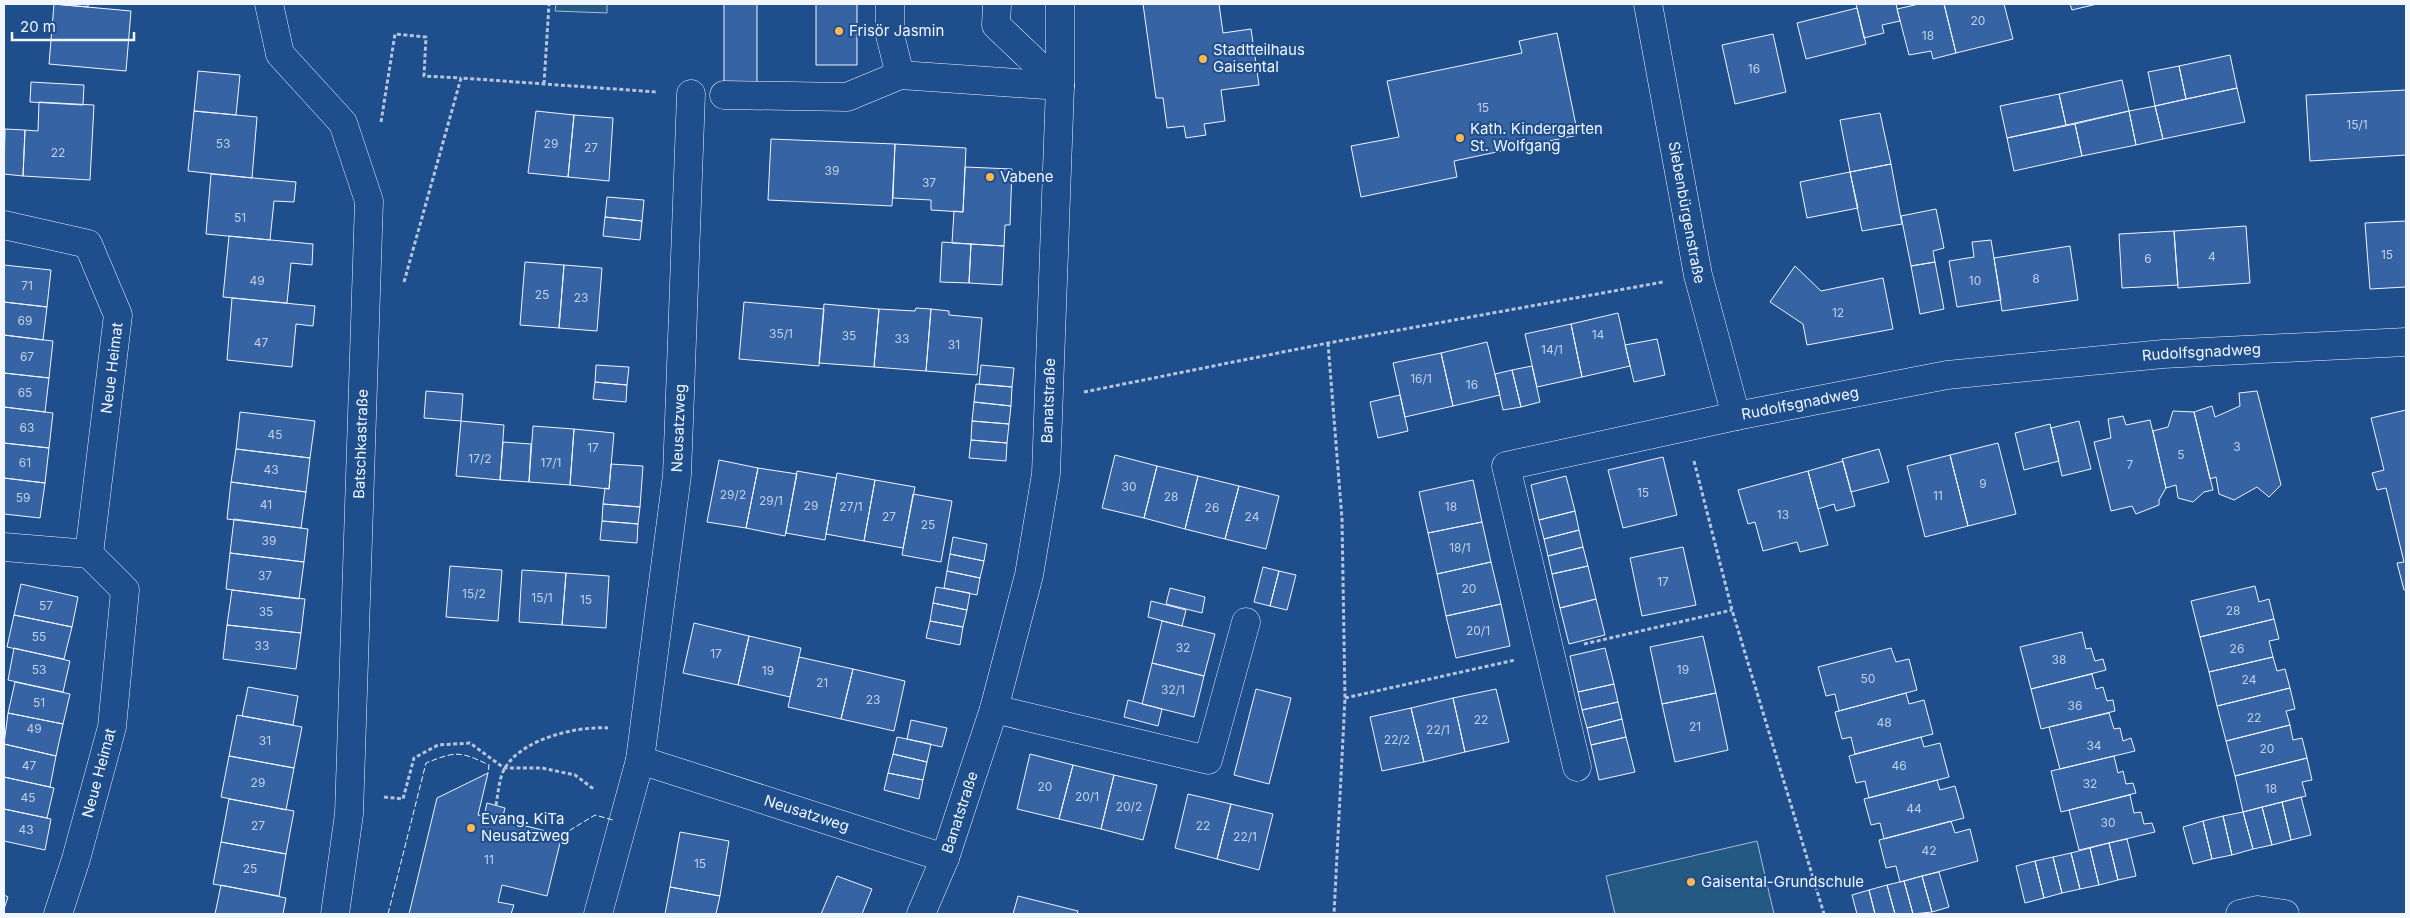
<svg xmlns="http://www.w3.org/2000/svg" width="2410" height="918" viewBox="0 0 2410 918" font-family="Inter,sans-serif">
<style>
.green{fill:#245a82;stroke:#a8bbd7}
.building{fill:#3563a3;stroke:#f2f6ff}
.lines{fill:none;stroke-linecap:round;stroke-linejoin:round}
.minor-casing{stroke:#f2f6ff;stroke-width:29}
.path{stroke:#b3c4dc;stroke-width:3;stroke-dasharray:4 2.5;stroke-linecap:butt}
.minor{stroke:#1f4e8c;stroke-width:28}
.fence{stroke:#f2f6ff;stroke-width:1;stroke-dasharray:6 2.5;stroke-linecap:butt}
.poi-dot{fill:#ffb74d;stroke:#1f4e8c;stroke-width:2}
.labels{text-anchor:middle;stroke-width:4;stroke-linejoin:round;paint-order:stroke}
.number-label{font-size:12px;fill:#c3d1e8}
.poi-label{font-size:15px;fill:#f2f6ff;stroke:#1f4e8c;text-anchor:start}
.street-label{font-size:15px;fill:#f2f6ff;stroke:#1f4e8c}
</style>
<rect width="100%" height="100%" fill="#1f4e8c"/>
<path class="green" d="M556,4H607V13L555,11Z
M1757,841L1774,914H1615L1606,876Z"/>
<path class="building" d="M52,4H88V7Z
M54,4L131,11L126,71L49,64Z
M724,4H757V83H724Z
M816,4H857V65H816Z
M1143,4H1219L1223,33L1251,29L1259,85L1221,90L1225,121L1204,124L1206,135L1186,138L1184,126L1167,128L1163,98H1156Z
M1856,4H1896L1900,21L1882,25L1884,33L1864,38Z
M1919,4H1944L1956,53L1933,59L1931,51L1909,55L1897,9Z
M1944,4H2004L2013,39L1956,53Z
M2070,4H2097L2072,10Z
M1857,8L1866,44L1806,59L1797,23Z
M1557,33L1578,135L1454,161L1457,177L1361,197L1351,146L1399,137L1387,81L1522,53L1519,41Z
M1773,34L1786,92L1735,104L1722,45Z
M2230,55L2237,88L2186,99L2179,66Z
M2179,66L2186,99L2155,106L2148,72Z
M198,71L240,75L236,115L194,111Z
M2122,80L2129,111L2066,125L2059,94Z
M31,82L84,85L83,105L30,102Z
M2237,88L2245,122L2163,139L2155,106Z
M2406,90V155L2310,161L2306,95Z
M2059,94L2066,125L2007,138L2000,106Z
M39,102L94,105L90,180L23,176L25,130L38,131Z
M2155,106L2163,139L2136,145L2129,111Z
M194,111L257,117L252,178L188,171Z
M536,111L574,115L568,177L528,173Z
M2129,111L2136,145L2082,156L2075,124Z
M1880,113L1891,164L1850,172L1840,120Z
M574,115L613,118L609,181L568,177Z
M2075,124L2082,156L2014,171L2007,138Z
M5,129L25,130L23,176L4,174Z
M771,139L895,144L892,206L768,200Z
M895,144L966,148L963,212L931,210V200L893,198Z
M1891,164L1902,224L1862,231L1850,172Z
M965,167L1012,169L1010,225H1005L1004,246L952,243L954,211L963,212Z
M1850,172L1858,208L1807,218L1800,182Z
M211,174L296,182L294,202L274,201L270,240L206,234Z
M607,197L644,200L642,221L605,217Z
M1936,209L1944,248L1933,251L1935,262L1911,266L1901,216Z
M605,217L642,221L640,240L603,236Z
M2406,221V287L2370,289L2365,223Z
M2246,226L2250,283L2178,288L2174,231Z
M2174,231L2178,285L2122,288L2119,234Z
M229,236L313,244L312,265L291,263L287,303L223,297Z
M1991,240L2001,300L1957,307L1949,261L1974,257L1972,242Z
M942,242L971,244L969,283L940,282Z
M971,244L1004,246L1002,285L969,283Z
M2070,246L2078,300L2002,311L1994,258Z
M525,262L564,265L559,328L520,325Z
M1935,262L1944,309L1920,314L1911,266Z
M4,265L51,270L47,307L4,302Z
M564,265L602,268L597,331L559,328Z
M1795,266L1821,291L1883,278L1893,329L1807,345L1803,324L1770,302Z
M232,298L315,306L313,326L296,324L292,367L227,360Z
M4,302L47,307L43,340L4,335Z
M744,302L824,309L819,366L739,359Z
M824,304L879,309L874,367L819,363Z
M916,308L931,309L926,371L874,367L879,309L915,311Z
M931,309L949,311V315L982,318L977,375L926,371Z
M1618,313L1630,366L1582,377L1571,324Z
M1571,324L1582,377L1537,387L1525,334Z
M4,335L53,341L49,378L4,373Z
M1657,339L1665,375L1634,382L1625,345Z
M1487,342L1500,395L1453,406L1441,353Z
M1441,353L1453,406L1405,417L1393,363Z
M596,365L629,367L627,385L595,382Z
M981,365L1014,368L1012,387L979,384Z
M1532,366L1540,402L1521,407L1512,370Z
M1512,370L1521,407L1503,410L1495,374Z
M4,373L49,378L45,412L4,407Z
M595,382L627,385L626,402L593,399Z
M976,384L1012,387L1011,406L974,402Z
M426,391L463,394L461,421L424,418Z
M2257,391L2281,485L2269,497L2257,487L2234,500L2219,494L2216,477L2210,479L2194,412L2212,406L2215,417L2240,406L2239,393Z
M1400,395L1408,431L1378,438L1370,402Z
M974,402L1011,406L1009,424L972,421Z
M4,407L53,413L49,448L4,443Z
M2406,410V590H2404L2397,563L2404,562L2386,488L2377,490L2372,473L2384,470L2371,418Z
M2173,411L2194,412L2213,490L2204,492L2193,502L2178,498L2176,485L2166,488L2153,431L2168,427Z
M240,412L315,421L310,458L236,449Z
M2123,416L2126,425L2150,420L2166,488L2159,500V505L2136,514L2132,506L2111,511L2094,442L2111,438L2108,419Z
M461,421L504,425L500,480L456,476Z
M972,421L1009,424L1007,443L971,440Z
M2079,421L2091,469L2062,476L2051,428Z
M2050,424L2059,461L2024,470L2015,433Z
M533,426L574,429L570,485L529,482Z
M574,429L614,433L609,489L570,485Z
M971,440L1007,443L1006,461L969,458Z
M503,442L531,444L529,482L500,480Z
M4,443L49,448L45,483L4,478Z
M1998,443L2016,514L1968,526L1950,455Z
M236,449L310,458L306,492L231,482Z
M1879,449L1889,482L1851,492L1842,459Z
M1115,455L1157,466L1144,518L1102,508Z
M1950,455L1968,526L1925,537L1907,466Z
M1663,457L1677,515L1623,528L1608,470Z
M719,460L758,468L746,528L707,522Z
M1843,461L1855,506L1836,511L1834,504L1818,509L1808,471Z
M611,464L643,466L640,507L603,504L605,488L609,489Z
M1157,466L1198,476L1185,529L1144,518Z
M758,468L797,474L785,536L746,528Z
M797,471L836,478L825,540L786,533Z
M1808,471L1828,545L1800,552L1797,542L1763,551L1755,522L1748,524L1738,490Z
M837,473L875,480L864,541L826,534Z
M1198,476L1239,486L1225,539L1185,529Z
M1566,476L1575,511L1539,520L1531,485Z
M4,478L45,483L40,518L4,514Z
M875,480L915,487L903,548L864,541Z
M1473,480L1482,522L1428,533L1419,492Z
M231,482L306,492L301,528L227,519Z
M1239,486L1279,496L1266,549L1225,539Z
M913,494L952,501L941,562L902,555Z
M603,504L640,507L638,524L602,521Z
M1575,511L1579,530L1544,539L1539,520Z
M234,519L308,529L304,562L230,553Z
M602,521L638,524L637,543L600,540Z
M1482,522L1491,562L1437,574L1428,533Z
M1579,530L1583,547L1548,556L1544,539Z
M953,537L987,544L984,561L950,554Z
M1583,547L1588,566L1552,574L1548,556Z
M1683,547L1696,605L1642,616L1630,558Z
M230,553L304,562L299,599L226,589Z
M950,554L984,561L980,578L947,571Z
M1491,562L1501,604L1446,616L1437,574Z
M450,566L502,570L498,621L446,617Z
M1588,566L1596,599L1560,608L1552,574Z
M1263,567L1279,571L1270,606L1254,602Z
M522,570L566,573L562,625L519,622Z
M947,571L980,578L977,595L944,588Z
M1279,571L1296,575L1287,610L1270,606Z
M566,573L609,576L606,628L562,625Z
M21,584L78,597L72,627L14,615Z
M2255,586L2259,602L2269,599L2274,619L2200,637L2191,601Z
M936,587L970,593L967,610L933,603Z
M1170,588L1205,597L1202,613L1166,604Z
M232,590L305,599L301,633L227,625Z
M1596,599L1605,635L1569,644L1560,608Z
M1151,601L1186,610L1182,626L1148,617Z
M933,603L967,610L963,627L930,621Z
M1501,604L1510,646L1456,658L1446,616Z
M14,615L72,627L64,659L7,647Z
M2274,619L2279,639L2269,641L2273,657L2209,672L2200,637Z
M930,621L963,627L960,645L926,638Z
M1162,621L1215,634L1204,676L1152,663Z
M694,623L749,636L738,685L683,673Z
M227,625L301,633L296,669L223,659Z
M2082,632L2086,649L2091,648L2095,661L2103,659L2106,670L2031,689L2020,647Z
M749,636L801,648L790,697L738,685Z
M1703,636L1716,693L1662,704L1650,647Z
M14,648L70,661L63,692L8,680Z
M1605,648L1614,684L1578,692L1570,656Z
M1891,648L1896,662L1909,659L1917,690L1839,711L1835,694L1826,696L1818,667Z
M799,657L853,669L841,719L788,707Z
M2273,657L2277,671L2285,669L2290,688L2217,706L2209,672Z
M1152,663L1204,676L1194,717L1142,704Z
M853,669L905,681L894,731L841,719Z
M2092,674L2096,689L2103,687L2107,701L2113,700L2115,711L2041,729L2031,689Z
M15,682L70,694L63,724L8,713Z
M1614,684L1618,702L1582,710L1578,692Z
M248,687L298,696L293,725L242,716Z
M2290,688L2295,709L2286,711L2290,725L2226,741L2217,706Z
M1256,689L1291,698L1269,784L1234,775Z
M1496,689L1509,742L1465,752L1453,698Z
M1716,693L1728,750L1675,762L1662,704Z
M1906,693L1909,704L1924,700L1933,734L1855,754L1851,737L1842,739L1835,712Z
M1453,698L1465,752L1424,762L1411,708Z
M1128,700L1162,709L1158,726L1124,717Z
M1618,702L1622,719L1587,728L1582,710Z
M1411,708L1424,762L1382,771L1370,717Z
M8,713L63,724L56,756L4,744Z
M2109,713L2114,729L2120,728L2123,741L2131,738L2135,751L2060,769L2049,727Z
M237,715L302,727L294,768L229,756Z
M1622,719L1626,737L1591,745L1587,728Z
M911,720L947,728L942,747L907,739Z
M2290,725L2293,740L2302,738L2307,758L2235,776L2226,741Z
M897,737L931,744L927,762L893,754Z
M1626,737L1635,772L1599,780L1591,745Z
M1921,737L1924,747L1940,743L1949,777L1869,798L1865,781L1856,783L1849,756Z
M4,744L56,756L50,787L4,777Z
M893,754L927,762L923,780L888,773Z
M1030,754L1073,765L1059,819L1017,809Z
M229,756L294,768L286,810L221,797Z
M2114,756L2118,773L2123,771L2126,784L2133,783L2136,793L2061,812L2051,771Z
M2307,758L2312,780L2302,782L2306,796L2243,812L2235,776Z
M1073,765L1114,775L1101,829L1059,819Z
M488,773L478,815L484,816L487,803L505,808L502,820L562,835L547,896L502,885L498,902L514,905L511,914H409L437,798Z
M888,773L923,780L919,799L884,790Z
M1114,775L1157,785L1143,840L1101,829Z
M4,777L54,788L47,818L4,809Z
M1937,780L1940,790L1955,786L1964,818L1884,839L1880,823L1871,825L1864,799Z
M1188,794L1231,804L1217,859L1175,848Z
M2130,795L2134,813L2141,812L2144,824L2152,823L2155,832L2079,850L2069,810Z
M2301,797L2311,835L2291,840L2282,802Z
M229,799L294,811L286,854L221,842Z
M2282,802L2291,840L2272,845L2262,807Z
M1231,804L1273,814L1259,870L1217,859Z
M2262,807L2272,845L2253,849L2243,812Z
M4,809L51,819L45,850L4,841Z
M2243,812L2253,849L2232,855L2223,816Z
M2223,816L2232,855L2212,859L2203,821Z
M1951,821L1955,833L1970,829L1978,861L1900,882L1896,866L1886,868L1879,840Z
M2203,821L2212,859L2193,864L2183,827Z
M680,832L729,841L720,896L670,887Z
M2127,839L2136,876L2118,880L2109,843Z
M221,842L286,854L279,896L213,884Z
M2109,843L2118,880L2099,885L2090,848Z
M2090,848L2099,885L2080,889L2071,853Z
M2071,853L2080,889L2062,893L2053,857Z
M2053,857L2062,893L2044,898L2035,861Z
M2035,861L2044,898L2025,903L2016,866Z
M1939,872L1949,907L1932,912L1922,876Z
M837,876L872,889L862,914H821Z
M1922,876L1932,912L1913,914L1904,881Z
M1904,881L1913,914H1895L1887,885Z
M221,885L286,898L283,914H215Z
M1887,885L1895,914H1875L1869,890Z
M670,887L720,896L716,914H665Z
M1869,890L1875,914H1857L1852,895Z
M4,895L8,897L4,909Z
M1018,896L1078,911L1077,914H1013Z"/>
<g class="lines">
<defs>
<g id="minor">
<path d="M269,4L280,54L343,123L369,201L349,814L335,914"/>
<path d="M890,4V35L900,75L1060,86"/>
<path d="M997,4L996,25L1060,86"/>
<path id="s1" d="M1648,4L1698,275L1736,416"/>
<path d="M724,95L847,97L900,75"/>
<path d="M4,225L88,244L118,315L89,554L125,590L112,727L76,859L58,914"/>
<path d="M4,547L89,554"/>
<path d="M994,709L1208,760L1246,622"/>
<path id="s2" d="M640,760L945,858"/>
<path id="s3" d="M1577,767L1506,466L1736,416L1947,375L2163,354L2406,342"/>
<path id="s4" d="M598,914L640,760L677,475L691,94"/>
<path id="s5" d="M921,914L945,858L994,709L1029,575L1046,474L1060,86V4"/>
<path d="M2240,914L2258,910L2285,914"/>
</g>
</defs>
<use href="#minor" class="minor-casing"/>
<path class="path" d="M544,84L549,4
M381,122L395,34L426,37L424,76L461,78
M404,282L461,78L657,92
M1328,343L1342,519L1345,698L1334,914
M1084,392L1328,343L1663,282
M1694,461L1732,610L1824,914
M1584,644L1732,610
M1345,698L1515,660
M384,797L403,799L414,758L438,745L470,743L504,768H542L575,775L595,790
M496,805C498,795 499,777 505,768C522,739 576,726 608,728"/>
<use href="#minor" class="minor"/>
<path class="fence" d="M562,835L595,815L613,820
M388,914L426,763C456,751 460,751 489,765L488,773"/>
</g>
<g class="poi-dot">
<circle cx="839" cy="31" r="5"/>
<circle cx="1203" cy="59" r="5"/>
<circle cx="1460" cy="138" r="5"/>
<circle cx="990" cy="177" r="5"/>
<circle cx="471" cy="828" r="5"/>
<circle cx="1691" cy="882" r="5"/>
</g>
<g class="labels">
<g class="number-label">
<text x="1978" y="25">20</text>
<text x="1928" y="40">18</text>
<text x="1754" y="73">16</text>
<text x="1483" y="112">15</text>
<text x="2357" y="129">15/1</text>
<text x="223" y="148">53</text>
<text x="551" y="148">29</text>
<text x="591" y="152">27</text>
<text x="58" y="157">22</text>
<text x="832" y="175">39</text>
<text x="929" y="187">37</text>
<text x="240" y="222">51</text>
<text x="2387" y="259">15</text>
<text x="2212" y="261">4</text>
<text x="2148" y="263">6</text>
<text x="2036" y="283">8</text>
<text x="257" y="285">49</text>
<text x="1975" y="285">10</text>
<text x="27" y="290">71</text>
<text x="542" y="299">25</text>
<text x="581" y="302">23</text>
<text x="1838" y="317">12</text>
<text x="25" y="325">69</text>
<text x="781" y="338">35/1</text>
<text x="1598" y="339">14</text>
<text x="849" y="340">35</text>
<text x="902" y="343">33</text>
<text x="261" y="347">47</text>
<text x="954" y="349">31</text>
<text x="1552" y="354">14/1</text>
<text x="27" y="361">67</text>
<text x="1421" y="383">16/1</text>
<text x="1472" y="389">16</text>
<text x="25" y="397">65</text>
<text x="27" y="432">63</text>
<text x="275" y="439">45</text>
<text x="2237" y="451">3</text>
<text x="593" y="452">17</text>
<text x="2181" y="459">5</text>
<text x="480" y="463">17/2</text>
<text x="25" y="467">61</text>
<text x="551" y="467">17/1</text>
<text x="2130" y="469">7</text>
<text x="271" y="474">43</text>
<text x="1983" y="488">9</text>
<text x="1129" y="491">30</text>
<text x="1643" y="497">15</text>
<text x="733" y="499">29/2</text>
<text x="1938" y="500">11</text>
<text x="1171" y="501">28</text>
<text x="23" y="502">59</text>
<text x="771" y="505">29/1</text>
<text x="266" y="509">41</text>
<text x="811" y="510">29</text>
<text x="851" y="511">27/1</text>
<text x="1451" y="511">18</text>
<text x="1212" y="512">26</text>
<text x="1783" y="519">13</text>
<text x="889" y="521">27</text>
<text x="1252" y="521">24</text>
<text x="928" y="529">25</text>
<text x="269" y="545">39</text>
<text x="1460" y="552">18/1</text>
<text x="265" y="580">37</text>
<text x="1663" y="586">17</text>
<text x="1469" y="593">20</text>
<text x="474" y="598">15/2</text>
<text x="542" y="602">15/1</text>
<text x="586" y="604">15</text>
<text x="46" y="610">57</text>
<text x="2233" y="615">28</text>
<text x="266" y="616">35</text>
<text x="1478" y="635">20/1</text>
<text x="39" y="641">55</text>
<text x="262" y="650">33</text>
<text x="1183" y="652">32</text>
<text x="2237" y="653">26</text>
<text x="716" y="658">17</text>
<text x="2059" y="664">38</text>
<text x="39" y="674">53</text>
<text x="1683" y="674">19</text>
<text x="768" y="675">19</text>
<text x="1868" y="683">50</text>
<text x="2249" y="684">24</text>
<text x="822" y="687">21</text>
<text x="1173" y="694">32/1</text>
<text x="873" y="704">23</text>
<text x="39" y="707">51</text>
<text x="2075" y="710">36</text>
<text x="2254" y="722">22</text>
<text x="1481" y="724">22</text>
<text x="1884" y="727">48</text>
<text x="1695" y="731">21</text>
<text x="34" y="733">49</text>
<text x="1438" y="734">22/1</text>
<text x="1397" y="744">22/2</text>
<text x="265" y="745">31</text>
<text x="2094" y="750">34</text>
<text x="2267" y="753">20</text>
<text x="29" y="770">47</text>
<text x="1899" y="770">46</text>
<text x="258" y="787">29</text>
<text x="2090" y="788">32</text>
<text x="1045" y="791">20</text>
<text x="2271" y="793">18</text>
<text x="1087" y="801">20/1</text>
<text x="28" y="802">45</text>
<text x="1129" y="811">20/2</text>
<text x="1914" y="813">44</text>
<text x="2108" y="827">30</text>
<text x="258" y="830">27</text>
<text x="1203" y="830">22</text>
<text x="26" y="834">43</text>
<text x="1245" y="841">22/1</text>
<text x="1929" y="855">42</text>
<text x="489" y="864">11</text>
<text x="700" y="868">15</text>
<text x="250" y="873">25</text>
</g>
<g class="poi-label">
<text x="849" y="36">Frisör Jasmin</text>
<text x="1213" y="55">Stadtteilhaus<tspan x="1213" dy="17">Gaisental</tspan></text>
<text x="1470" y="134">Kath. Kindergarten<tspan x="1470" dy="17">St. Wolfgang</tspan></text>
<text x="1000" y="182">Vabene</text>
<text x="481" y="824">Evang. KiTa<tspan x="481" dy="17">Neusatzweg</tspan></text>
<text x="1701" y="887">Gaisental-Grundschule</text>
</g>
<g class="street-label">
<text dy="5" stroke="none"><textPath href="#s1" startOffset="212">Siebenbürgenstraße</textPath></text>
<text dy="5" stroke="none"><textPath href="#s3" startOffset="1015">Rudolfsgnadweg</textPath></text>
<text transform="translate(112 368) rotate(-83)" y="5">Neue Heimat</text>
<text dy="5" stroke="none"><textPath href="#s5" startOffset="532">Banatstraße</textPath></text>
<text dy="5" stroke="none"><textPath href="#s3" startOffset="610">Rudolfsgnadweg</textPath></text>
<text dy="5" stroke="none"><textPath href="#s4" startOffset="494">Neusatzweg</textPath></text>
<text transform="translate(361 444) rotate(-88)" y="5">Batschkastraße</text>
<text transform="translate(99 773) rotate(-75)" y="5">Neue Heimat</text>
<text dy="5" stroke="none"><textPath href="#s5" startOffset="109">Banatstraße</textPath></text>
<text dy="5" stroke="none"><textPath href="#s2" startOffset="175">Neusatzweg</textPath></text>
</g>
</g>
<rect width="2410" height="918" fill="none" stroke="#f2f6ff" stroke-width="10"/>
<path d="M12 32v8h122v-8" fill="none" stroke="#f2f6ff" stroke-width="2.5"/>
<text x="20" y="32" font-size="15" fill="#f2f6ff" stroke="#1f4e8c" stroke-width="4" paint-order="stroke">20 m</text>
</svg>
